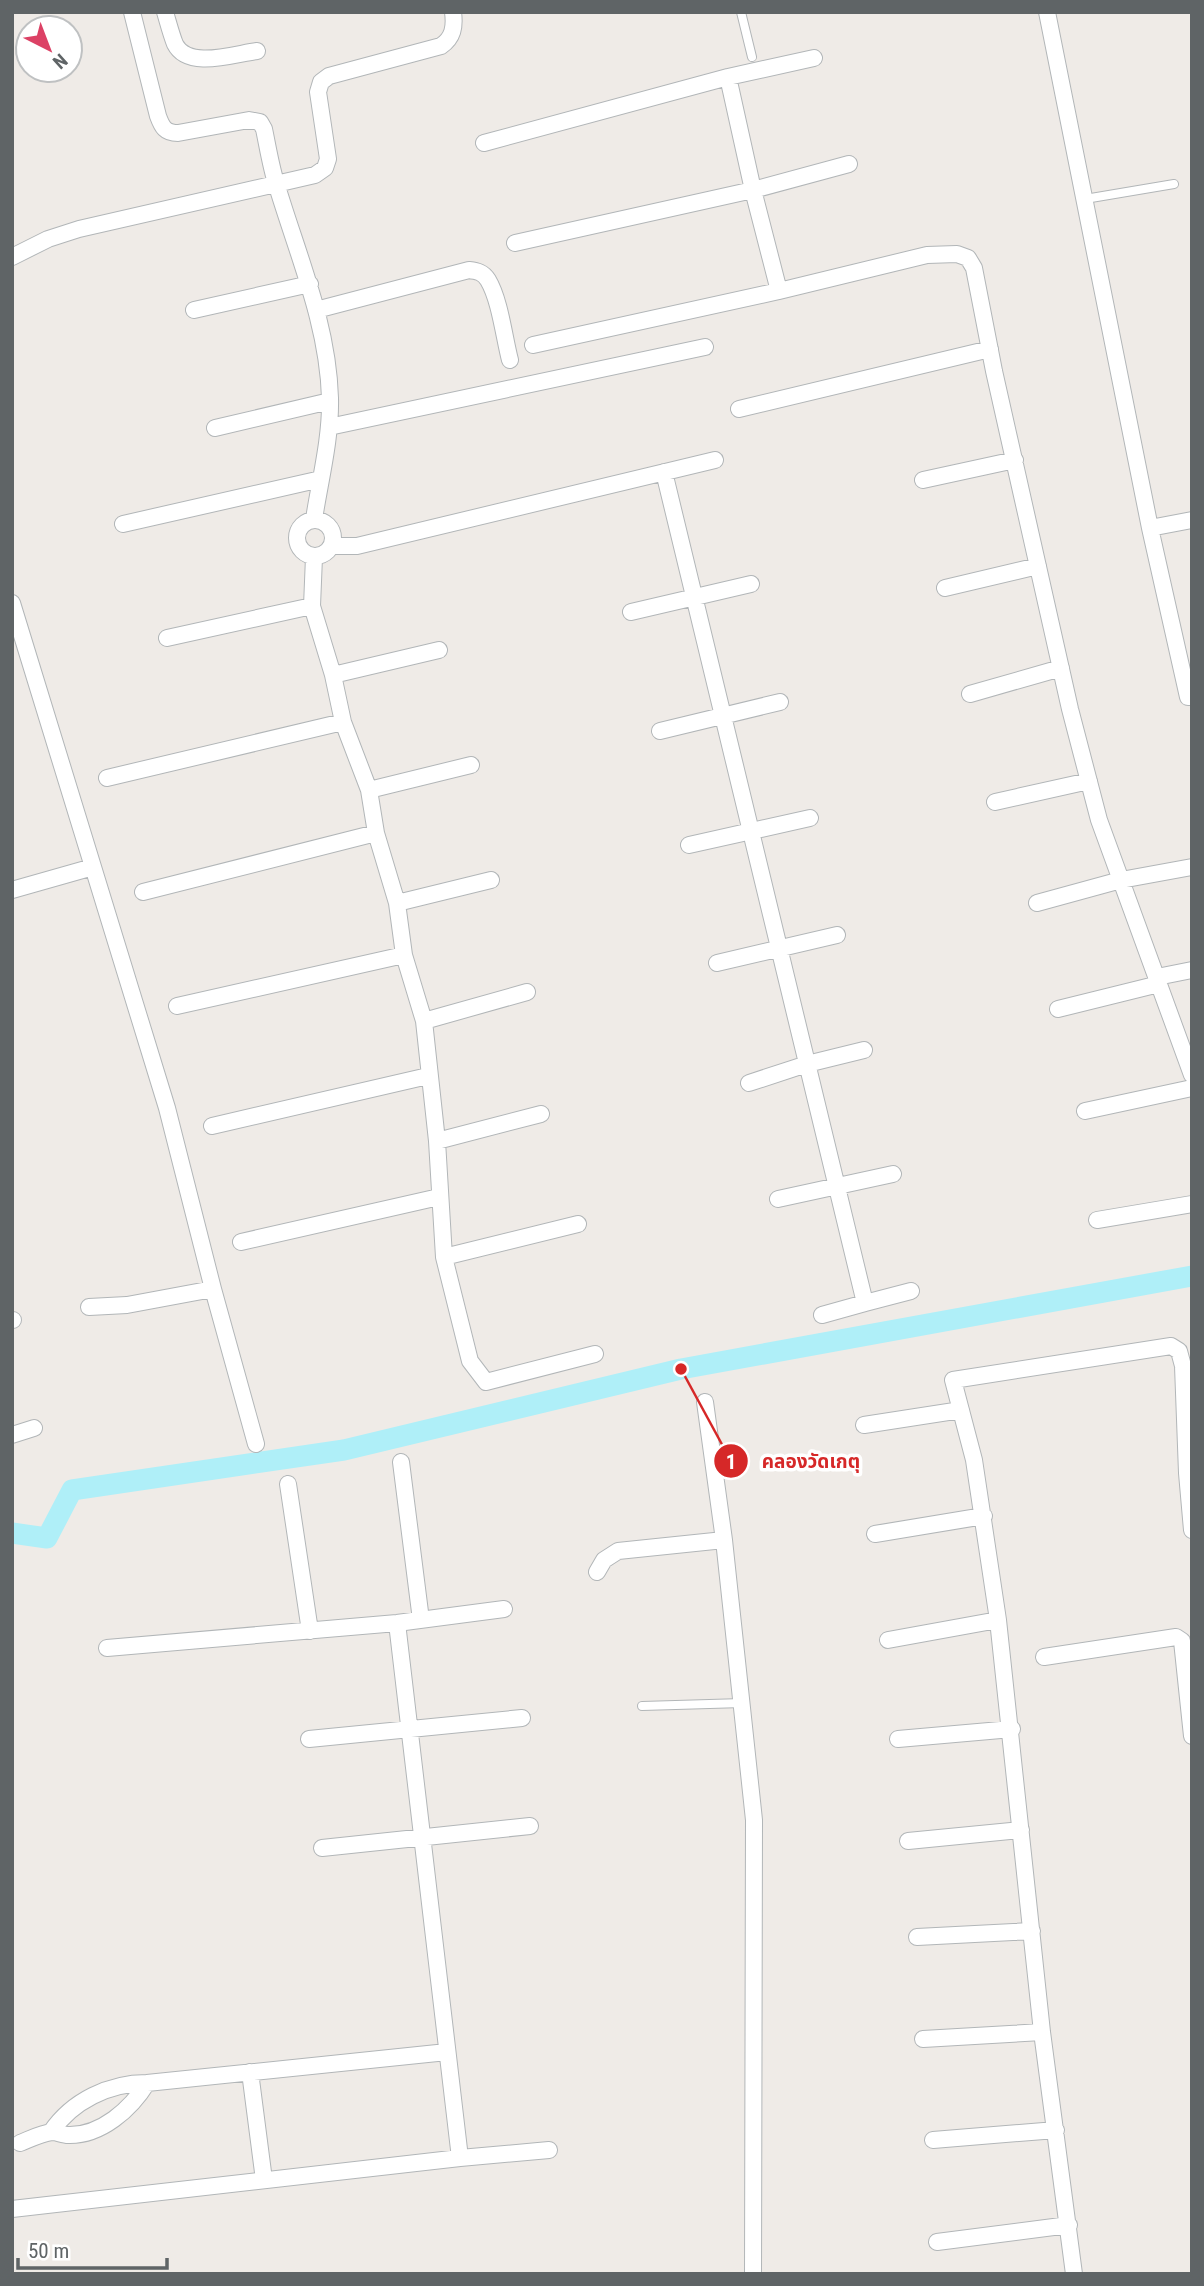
<svg xmlns="http://www.w3.org/2000/svg" width="1204" height="2286" viewBox="0 0 1204 2286" font-family="'Roboto Condensed','Noto Sans Thai',sans-serif">
<style>
.lines{fill:none;stroke-linecap:round;stroke-linejoin:round}
.canal{stroke:#afeff8;stroke-width:21}
.service-casing{stroke:#b2b6b8;stroke-width:10}
.minor-casing{stroke:#b2b6b8;stroke-width:18}
.service{stroke:#fff;stroke-width:8}
.minor{stroke:#fff;stroke-width:16}
.leader{fill:none;stroke:#d62828;stroke-width:2.5}
.callout-dot{fill:#d62828;stroke:#fff;stroke-width:2.5}
.mark-label{font-size:21px;text-anchor:middle;font-weight:bold;fill:#fff}
.callout-label{font-size:19px;text-anchor:middle;font-weight:bold;fill:#d62828;stroke:#fff;stroke-width:7;stroke-linejoin:round;paint-order:stroke}
</style>
<rect width="100%" height="100%" fill="#efebe7"/>
<g class="lines">
<path class="canal" d="M12,1533L47,1538L72,1490L344,1450L681,1369L1192,1276"/>
<defs>
<path id="service" d="M741,12L752,57
M1085,199L1174,184
M642,1706L743,1703"/>
<path id="minor" d="M132,12L158,116C162,127 165,133 178,133L249,120L260,122L264,129C268,148 271,168 277,186C298,256 328,324 330,398C331,438 320,480 314,519
M165,12C168,22 171,34 175,44C188,70 234,54 257,51
M1047,12L1150,528L1188,697H1192
M484,143L728,77
M515,243L753,190L849,164
M12,257L48,239L79,229L315,175L325,168L328,159L318,92L321,82L329,76L441,46C453,38 455,27 453,12
M779,291L753,190L728,77L814,58
M194,310L310,284
M316,310L469,270C477,271 483,272 488,280C500,300 504,337 510,360
M533,345L779,291L927,255L957,254L968,258L974,268L994,371L1070,709L1099,820L1192,1075
M739,409L990,349
M329,427L705,347
M215,428L330,401
M664,472L865,1303L822,1315
M923,480L1015,460
M297 538a18 18 0 1 1 36 0a18 18 0 1 1-36 0Z
M123,524L321,479
M1150,528L1192,520
M333,546H357L715,460
M314,557L312,606L333,675L343,722L369,790L376,833
M945,588L1038,566
M12,603L167,1108L213,1289L256,1444
M631,612L751,584
M167,638L312,606
M333,675L439,650
M970,694L1061,668
M660,731L780,702
M107,778L343,722
M369,790L471,765
M995,802L1089,781
M689,845L810,818
M12,890L93,867
M143,892L376,833L397,903L404,955L424,1021L437,1141L444,1257L470,1361L486,1382L595,1354
M397,903L491,880
M1037,903L1121,880L1192,867
M717,963L837,935
M1157,977L1192,970
M177,1006L404,955
M1058,1009L1159,984
M424,1021L527,992
M749,1083L807,1064L864,1050
M1085,1111L1192,1088
M212,1126L428,1076
M437,1141L541,1114
M778,1199L893,1174
M1097,1220L1192,1204
M241,1242L439,1197
M444,1257L578,1224
M865,1303L911,1291
M89,1307L127,1305L213,1289
M12,1320H13
M705,1402L724,1540L754,1820L753,2274
M864,1425L961,1410
M12,1435L34,1428
M401,1462L421,1620
M288,1484L310,1631
M875,1534L984,1516
M597,1572L604,1560L618,1551L724,1540
M397,1623L460,2158
M888,1640L998,1620
M107,1648L397,1623L504,1609
M1044,1657L1176,1637L1182,1641L1192,1736
M309,1739L522,1718
M898,1739L1012,1729
M908,1841L1021,1830
M322,1848L530,1826
M917,1937L1032,1931
M923,2039L1042,2032
M250,2072L264,2180
M147,2083L447,2052
M933,2140L1056,2130
M20,2143C30,2139 42,2133 52,2132C57,2132 63,2135 68,2135C101,2136 131,2109 147,2083C109,2083 72,2101 51,2132
M12,2209L460,2158L549,2150
M937,2242L1069,2225
M1074,2274L1042,2032L998,1620L974,1460L953,1380L1171,1346L1179,1351L1183,1366L1187,1473L1192,1530"/>
</defs>
<use href="#service" class="service-casing"/>
<use href="#minor" class="minor-casing"/>
<use href="#service" class="service"/>
<use href="#minor" class="minor"/>
</g>
<path class="leader" d="M681 1369L731 1461"/>
<g class="callout-dot">
<circle cx="681" cy="1369" r="7"/>
<circle cx="731" cy="1461" r="18"/>
</g>
<g class="mark-label">
<text x="731" y="1469">1</text>
</g>
<g class="callout-label">
<text x="811" y="1468">คลองวัดเกตุ</text>
</g>
<rect width="1204" height="2286" fill="none" stroke="#5f6466" stroke-width="28"/>
<g transform="translate(49 49) rotate(138)"><circle r="33" fill="#ffffff" stroke="#bfc1c2" stroke-width="2"/>
<path d="M0-5L12 26L0 18L-12 26Z" fill="#dc4165"/>
<text y="-10" font-size="19" font-weight="bold" text-anchor="middle" fill="#5f6466">N</text>
</g>
<path d="M18 2258v10h149v-10" fill="none" stroke="#5f6466" stroke-width="3.5"/>
<text x="28" y="2258" font-size="21" fill="#5f6466" stroke="#ffffff" stroke-width="5" paint-order="stroke">50 m</text>
</svg>
